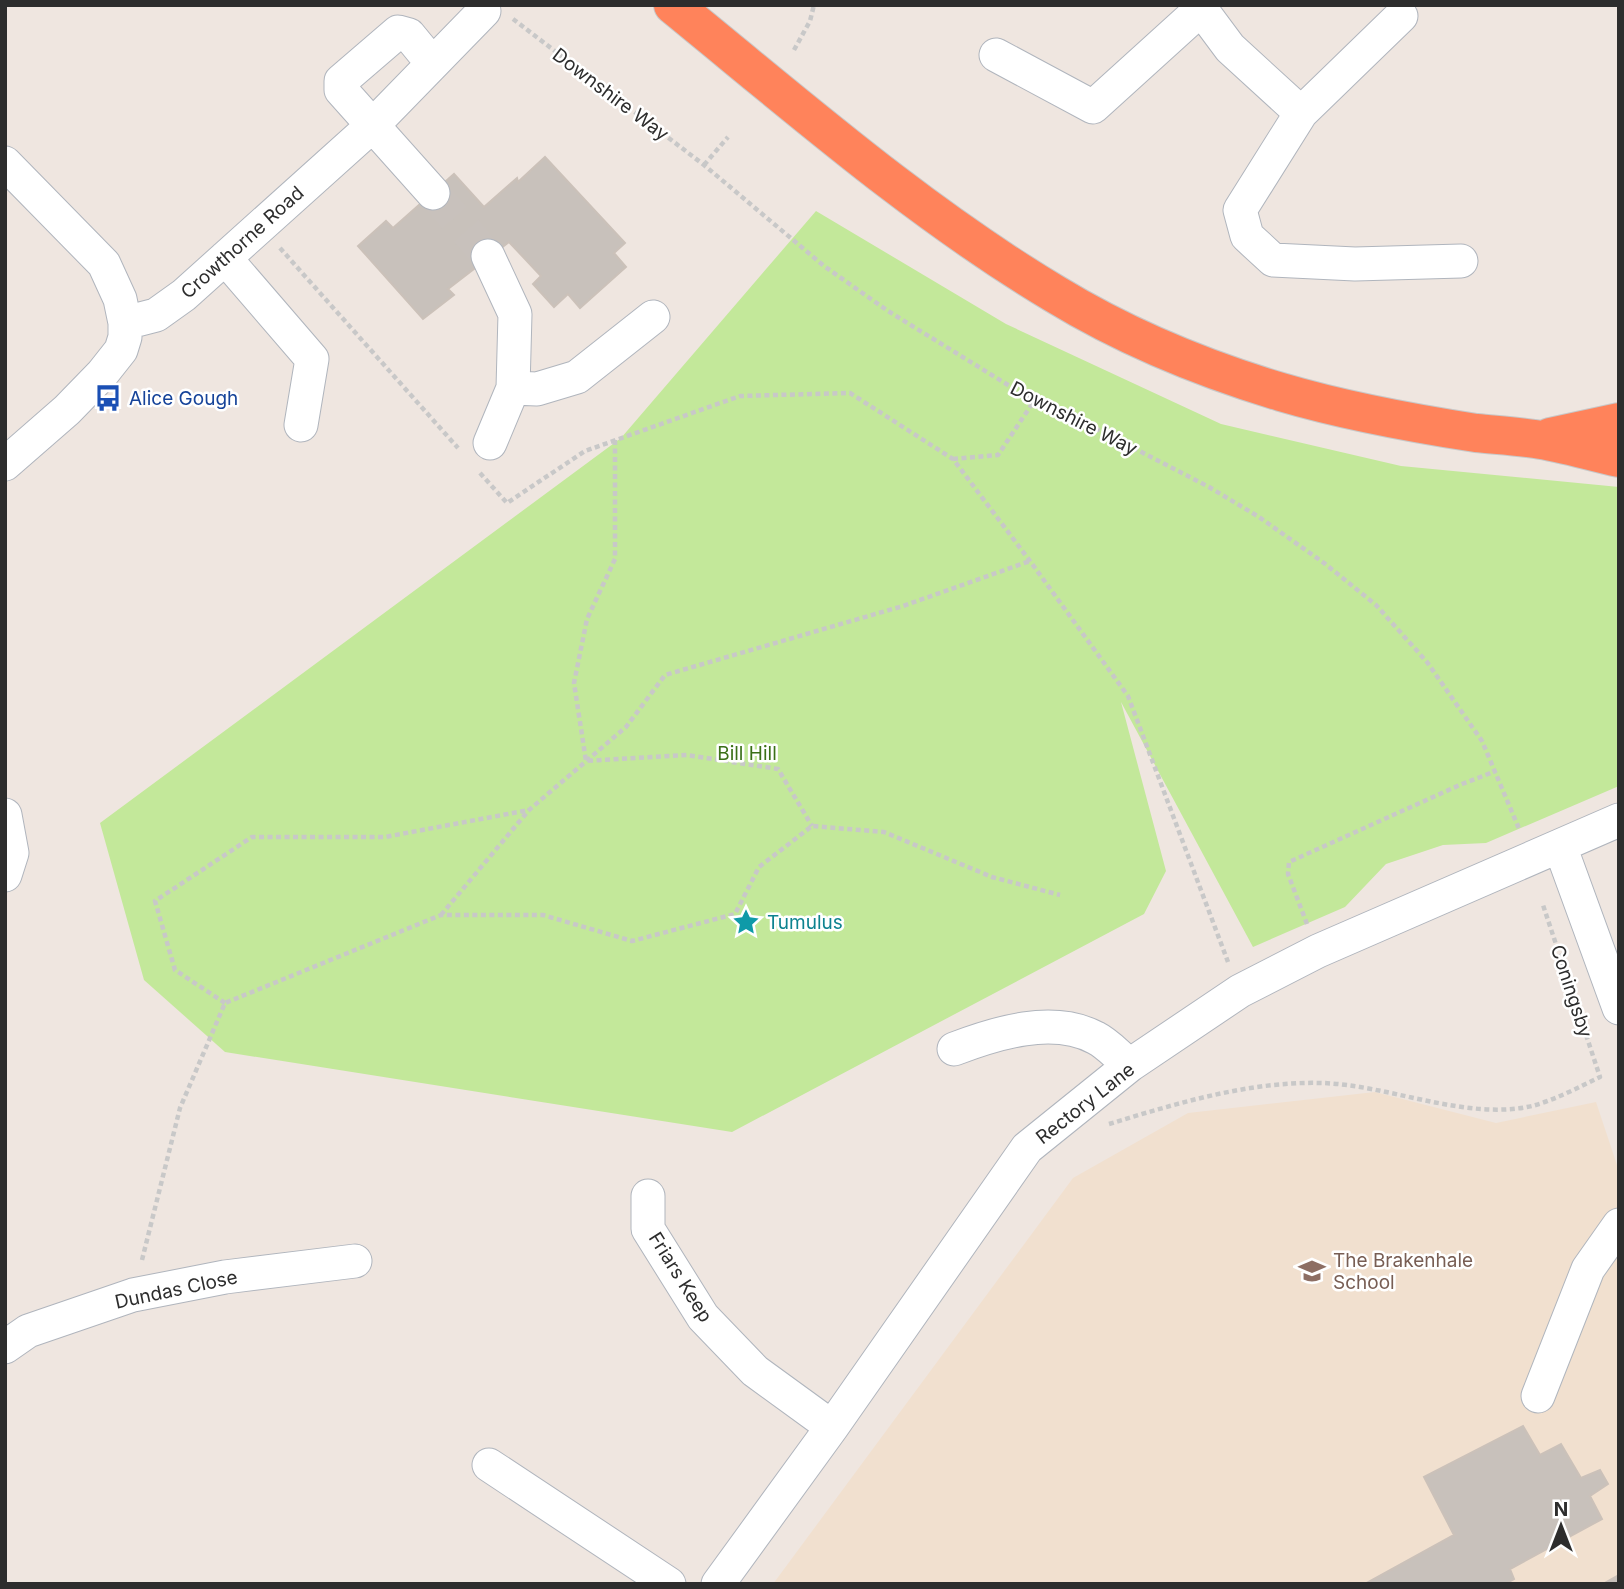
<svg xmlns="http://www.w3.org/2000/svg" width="1624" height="1589" viewBox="0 0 1624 1589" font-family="Inter,sans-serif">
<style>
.education{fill:#f1e0cf}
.green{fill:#c3e89a}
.building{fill:#c8c1bb;stroke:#cbc1b9;stroke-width:2}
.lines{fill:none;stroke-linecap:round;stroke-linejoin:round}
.minor-tunnel{stroke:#c8c1bc;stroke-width:33;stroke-dasharray:33 17;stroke-linecap:butt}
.minor-casing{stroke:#b0b5bd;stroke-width:35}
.highway-casing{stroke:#c8c8c8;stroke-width:40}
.path{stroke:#c8c8c8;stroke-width:4.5;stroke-dasharray:5 3.5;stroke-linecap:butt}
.minor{stroke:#fff;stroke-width:33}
.highway{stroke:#ff835b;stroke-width:38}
.labels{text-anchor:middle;stroke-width:5;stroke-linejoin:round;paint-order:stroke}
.street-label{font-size:19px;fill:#2d2d2d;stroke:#fff}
.transit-label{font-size:19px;fill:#164399;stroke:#fff;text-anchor:start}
.park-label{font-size:19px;fill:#3b7018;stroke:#fff}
.culture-label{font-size:19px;fill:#0d838f;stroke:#fff;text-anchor:start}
.education-label{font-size:19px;fill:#785e54;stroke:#fff;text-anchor:start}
</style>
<rect width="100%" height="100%" fill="#efe6e0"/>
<path class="education" d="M1375,1092L1496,1123L1596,1102L1619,1171V1584H773L1073,1178L1188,1113Z"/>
<path class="green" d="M816,211L1006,324L1221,424L1401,466L1619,487V786L1486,843L1443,845L1386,864L1345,907L1253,947L1121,702L1166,871L1144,914L732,1132L225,1052L144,980L100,823L621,438Z"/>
<path class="building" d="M545,157L625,243L614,253L626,267L580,308L568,294L554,307L533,284L541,276L509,242L448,289L454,295L423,319L358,246L386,221L393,228L454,174L484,207L517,178L518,182Z
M1523,1426L1540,1455L1561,1444L1581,1478L1600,1470L1608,1484L1590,1496L1602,1519L1510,1569L1514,1579L1505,1584H1365L1454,1535L1424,1477Z
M1619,1575V1584H1603Z"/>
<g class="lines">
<path class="minor-tunnel" d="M433,193L488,256"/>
<defs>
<path id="minor" d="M1198,5L1230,48L1301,113
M1401,16L1301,113L1240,210L1247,236L1273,260L1355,264L1461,261
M996,55L1093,107L1200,10
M432,63L409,35L398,32L341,81V90L433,193
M5,163L104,264L120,299L125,323V337L121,350L102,374L67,410L5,464
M488,256L515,314L513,388L490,443
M225,258L312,359L301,425
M125,323L156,315L184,295L372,126L484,11
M513,388L537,389L577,377L653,317
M5,815L12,853L5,875
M1560,846L1619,1008
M954,1049C996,1033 1053,1015 1096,1038C1108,1044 1119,1057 1130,1065
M648,1196V1229L703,1317L755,1371L832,1427
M5,1347L28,1331L133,1295L225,1277L355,1261
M1538,1396L1588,1269L1619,1225
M489,1465L669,1584
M718,1584L832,1427L1027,1148L1130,1065L1240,991L1318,951L1619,820"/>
<path id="highway" d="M673,5C797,106 918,212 1055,294C1124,336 1204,369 1281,392C1345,411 1411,423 1476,433C1496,435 1515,436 1535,439C1563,443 1591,452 1619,458
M1550,437L1619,422"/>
</defs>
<use href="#minor" class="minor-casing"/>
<use href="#highway" class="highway-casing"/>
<path class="path" d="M513,19L704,165L824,266L888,311L1034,401L1093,427L1209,487L1259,517L1324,563L1376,605L1427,662L1482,741L1520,831
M794,50L810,21L814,5
M704,165L728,137
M280,248L458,448
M615,440V559L587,619L574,683L586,761L687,755L778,769L812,826
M953,459L998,455L1034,401
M480,473L507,503L585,451L740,396L850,393L953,459L1030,561L1128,696L1228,962
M441,915L529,810L626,727L665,675L903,606L1030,561
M1307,924L1288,874L1289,862L1462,784L1496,771
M225,1003L175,970L155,901L252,837H385L529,810
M1109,1124C1178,1103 1250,1081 1322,1083C1390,1085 1465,1121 1532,1106C1555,1100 1579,1087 1600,1077L1543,905
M142,1260L180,1108L225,1003L441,915H543L632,941L735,914L759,867L812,826L884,832L992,877L1060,895"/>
<use href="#minor" class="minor"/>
<use href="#highway" class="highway"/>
</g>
<defs>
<symbol id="bus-bare" viewBox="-9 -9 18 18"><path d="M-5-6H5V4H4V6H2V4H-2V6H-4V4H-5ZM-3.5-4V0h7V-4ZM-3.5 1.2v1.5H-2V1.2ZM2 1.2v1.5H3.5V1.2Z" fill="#1a4fb4" stroke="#fff" stroke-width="2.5" paint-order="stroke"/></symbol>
<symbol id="sight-bare" viewBox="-9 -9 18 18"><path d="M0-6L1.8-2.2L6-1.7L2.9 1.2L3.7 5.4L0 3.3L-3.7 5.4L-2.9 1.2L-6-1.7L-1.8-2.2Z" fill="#0f9aa8" stroke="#fff" stroke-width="2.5" paint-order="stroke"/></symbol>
<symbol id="school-bare" viewBox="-9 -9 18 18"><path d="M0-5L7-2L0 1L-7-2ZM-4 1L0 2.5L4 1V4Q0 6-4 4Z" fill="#8d6e63" stroke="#fff" stroke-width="2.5" paint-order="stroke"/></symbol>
</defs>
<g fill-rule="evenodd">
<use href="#bus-bare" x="89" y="379" width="38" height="38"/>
<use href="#sight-bare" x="727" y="903" width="38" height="38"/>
<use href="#school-bare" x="1293" y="1252" width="38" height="38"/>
</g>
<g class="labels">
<g class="street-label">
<text transform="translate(611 94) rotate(37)" y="7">Downshire Way</text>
<text transform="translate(242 242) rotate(-42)" y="7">Crowthorne Road</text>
<text transform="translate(1074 418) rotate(27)" y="7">Downshire Way</text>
<text transform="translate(1572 991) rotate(72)" y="7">Coningsby</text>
<text transform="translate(1085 1103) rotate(-38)" y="7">Rectory Lane</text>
<text transform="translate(681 1277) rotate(58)" y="7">Friars Keep</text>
<text transform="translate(176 1289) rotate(-12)" y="7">Dundas Close</text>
</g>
<g class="transit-label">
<text x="129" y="405">Alice Gough</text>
</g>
<g class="park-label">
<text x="747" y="760">Bill Hill</text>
</g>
<g class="culture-label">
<text x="767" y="929">Tumulus</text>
</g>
<g class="education-label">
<text x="1333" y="1267">The Brakenhale<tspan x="1333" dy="22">School</tspan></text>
</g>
</g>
<rect width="1624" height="1589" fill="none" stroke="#2d2d2d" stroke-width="14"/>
<g transform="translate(1561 1526)" stroke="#ffffff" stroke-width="5" paint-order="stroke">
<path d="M0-5L12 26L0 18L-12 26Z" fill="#2d2d2d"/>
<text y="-10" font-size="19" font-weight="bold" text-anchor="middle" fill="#2d2d2d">N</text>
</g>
</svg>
